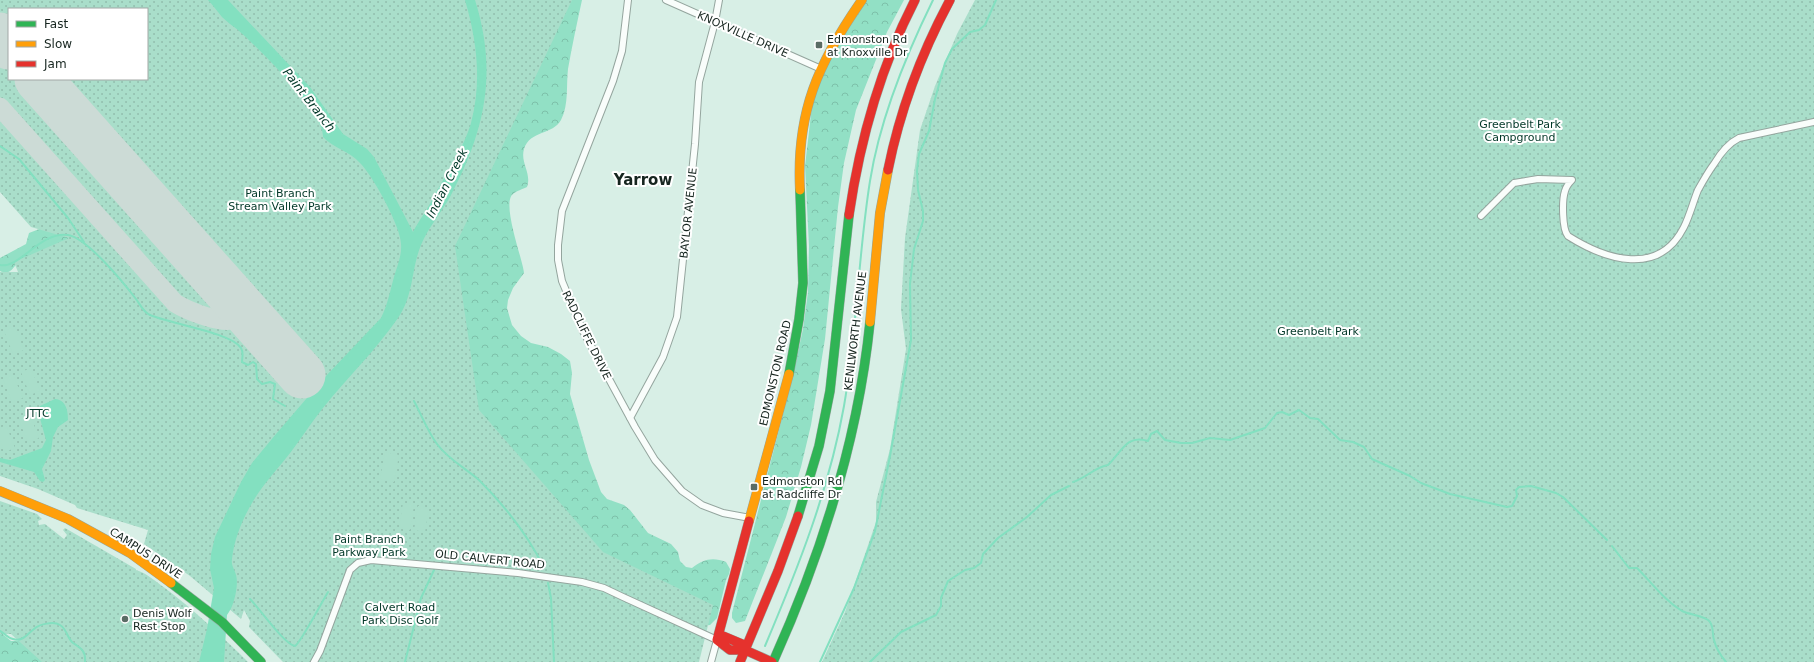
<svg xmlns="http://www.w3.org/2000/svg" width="1814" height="662" viewBox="0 0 1814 662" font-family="'DejaVu Sans',sans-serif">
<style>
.forest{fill:url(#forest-crowns)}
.park{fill:url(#park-dots);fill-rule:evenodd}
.pitch{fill:#a9deca}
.water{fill:#83e0c0}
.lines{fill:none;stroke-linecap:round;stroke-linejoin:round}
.stream{stroke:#83e0c0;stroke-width:2}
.taxiway{stroke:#ccdbd6;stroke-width:19}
.runway{stroke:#ccdbd6;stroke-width:47}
.street-casing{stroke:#94a59e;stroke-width:8}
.fast-casing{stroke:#94a59e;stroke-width:10}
.slow-casing{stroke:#94a59e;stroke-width:10}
.jam-casing{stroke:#94a59e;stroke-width:10}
.street{stroke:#f9fdfb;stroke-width:6}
.fast{stroke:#30b455;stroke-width:9}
.slow{stroke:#ff9f0a;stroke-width:9}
.jam{stroke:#e5322d;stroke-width:9}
.poi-dot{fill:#5a6c65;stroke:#fff;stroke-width:1.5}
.labels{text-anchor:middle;stroke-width:4;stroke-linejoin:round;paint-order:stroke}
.street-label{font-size:11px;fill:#16251f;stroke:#fff}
.poi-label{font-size:11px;fill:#16251f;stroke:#fff;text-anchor:start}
.park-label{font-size:11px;fill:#003727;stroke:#fff}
.water-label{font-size:12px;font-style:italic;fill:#003828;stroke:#fff}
.district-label{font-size:15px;font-weight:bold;fill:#16251f;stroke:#fff}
</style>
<defs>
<pattern id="forest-crowns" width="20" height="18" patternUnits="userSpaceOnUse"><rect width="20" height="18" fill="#92e0c5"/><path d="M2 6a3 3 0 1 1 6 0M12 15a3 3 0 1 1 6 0" fill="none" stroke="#7dc0a9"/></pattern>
<pattern id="park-dots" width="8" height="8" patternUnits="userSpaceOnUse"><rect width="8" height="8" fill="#a9deca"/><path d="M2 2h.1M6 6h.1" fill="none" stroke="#91bead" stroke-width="1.8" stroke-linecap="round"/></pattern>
</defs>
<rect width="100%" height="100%" fill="#d8efe6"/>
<path class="forest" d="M478,0H582C577,23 572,46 568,69C566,86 569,104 561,120C553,135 530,130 524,149C520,163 532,173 527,187C523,189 516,191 513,194C501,203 523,260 524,273L513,288L508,300L507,308L512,325L521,336L531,343L548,347L561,354L570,361L572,373L570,394L589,460L601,492L607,499L624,505L630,510L648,533L671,544L678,552L680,561L686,567L692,568C703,559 713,557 726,562L730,569L729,574L726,580L717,618L710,625L702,626L382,395Z
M867,0H904L887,32L856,110L844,163L838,207L825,339L811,425L801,467L786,517L745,621L736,623L732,618V613L793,375L803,329L808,292L809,246L805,166L813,97L829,57Z
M47,226L83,233L17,263C12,270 9,275 0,271V258L26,244L29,233Z
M0,632L11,641H23L81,662H0Z"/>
<path class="park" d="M0,0H572L455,246L479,410L603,552L713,605L699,662H283L249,627L250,621L244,610L241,619L190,576L144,544L148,530L77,508L75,505L38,489L0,476V272H18L14,262L69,238L31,227L0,192ZM9,9H147V79H9Z
M975,0H1814V662H822L845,612L876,522V502L890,449L906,349L901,309L905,238L920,130L935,86L957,34Z
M0,501L37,514L42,519L38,521L39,525L45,524L64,539L67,535L63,530L65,528L136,569V570C147,573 156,582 165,588C195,611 222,636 248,662H42L11,634H0Z"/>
<path class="pitch" d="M15,327L24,350L13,354L4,331Z
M31,368L40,391L30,395L21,372Z
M13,375L23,398L12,402L3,379Z
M30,415L39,438L28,443L19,420Z
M6,425L15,448L5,452L0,441V428Z
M385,452L399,455L394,482L380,479Z
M403,503L414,505L410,530L399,527Z
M418,506L429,508L425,532L414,530Z"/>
<path class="water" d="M208,0H228L310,87L343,134L367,149L374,157L413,232C419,220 428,209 434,196C446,175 465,145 471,123C482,81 477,41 465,0H475C498,73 485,131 450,197C441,213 428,228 421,245C411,269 414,295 398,318C376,350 347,378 323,408C313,420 305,433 296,445C282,465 264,482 252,503C242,520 234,540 232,559C231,566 234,568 236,575C239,585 234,607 227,615L224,662H199L207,629L214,588L210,569L211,554L215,537L241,482L252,463L276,434L325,377L381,318C388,304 390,291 394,277C397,266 402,256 401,244C401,227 373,176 360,163C350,151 333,148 323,137C325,113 257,47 238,30C233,26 227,22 222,17C217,11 213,5 208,0Z
M55,399C66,400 68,410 68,420L58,427L53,437L51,451L42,469L45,480L43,482L40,481L34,472L0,462V458L10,460L42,448L46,440L38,411L40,406Z"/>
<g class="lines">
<path class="stream" d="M0,146L19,159L68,218L84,242
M0,265C20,269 40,231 68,235C87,238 123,282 136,299C140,304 143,312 150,315C168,323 232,333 241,348C244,353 242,357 242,362L248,365L253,362L256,364L257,379L262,384L270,382L275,384L273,399L285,406
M414,401C421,414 428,432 437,444C448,459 465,468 479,480C505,506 528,535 544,568
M1073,482C1086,478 1095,467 1108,465C1122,452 1126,434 1148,441L1151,434L1157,431L1165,440L1181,443H1192L1210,438L1230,440L1265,428L1277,413L1282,412L1289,415L1299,410L1310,418L1318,419L1340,440L1353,442L1364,447L1372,459L1410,476L1421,483L1450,494L1507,507L1512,506L1517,496L1516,490L1519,487L1531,486L1556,493L1563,497L1607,540
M1612,546L1629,568H1637C1652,583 1664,600 1682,611C1690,615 1707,616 1710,622C1714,628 1712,634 1714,640C1716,648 1721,656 1726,662
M548,583L551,598L554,662
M250,599C260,609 284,644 295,646C300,644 323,600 328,592
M0,631C4,633 8,638 13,639C23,642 27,634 34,629C39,624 54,621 60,625C67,629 67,638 73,643C81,648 86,651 85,662
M765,646C798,568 829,490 844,406C857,331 858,256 870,181C880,118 905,57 933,0
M405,662L421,598L434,570
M820,662L854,588L875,531L890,456L911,340L910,284L914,249L923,221V211L918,190L917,171L919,154L929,131L935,99L945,63L952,49L970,32L979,30L985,25L996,0
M870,662L901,632L936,615L941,606V598L948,581L965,570L974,568L981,563L983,554L998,538L1027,517L1051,495L1069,486"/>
<path class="taxiway" d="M0,56L9,55
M0,107L175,303C186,310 226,327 237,318L240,310L237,302L231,295"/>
<path class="runway" d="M0,36L9,46
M38,79L302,375"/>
<defs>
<path id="street" d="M628,0L622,51L613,81L562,211L558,245V260L562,281L583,331L635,427L655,460L682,491L702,505L723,513L750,518
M666,0L819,68
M1481,216L1514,183L1538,179L1572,180C1569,183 1566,187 1565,191C1562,200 1562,229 1568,236C1606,260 1659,277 1684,227C1690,215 1693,202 1698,190C1703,181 1708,172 1714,164C1720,154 1729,143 1739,138L1814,122
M630,418L663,357L677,317L695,144L699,82L715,22L719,0
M314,662L320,651L350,570L358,563L371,560L518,573L582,582L604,588L623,597L717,640L711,662"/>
<path id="fast" d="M789,374L799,319L803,283L800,190
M798,516L819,446L830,391L849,215
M171,583L222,622L261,662
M773,662C822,553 858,441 870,322"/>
<path id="slow" d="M800,190C796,112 818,63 862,0
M870,322L880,213L888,170
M0,491L68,519L130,553L171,583
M749,521L789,374"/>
<path id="jam" d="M888,170C900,110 921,54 950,0
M849,215C860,140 880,68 915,0
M717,640L749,521
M717,640L723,636L742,644L745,650L772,662
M717,640L730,650H745
M740,662L778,571L798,516"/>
</defs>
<use href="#street" class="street-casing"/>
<use href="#fast" class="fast-casing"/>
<use href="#slow" class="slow-casing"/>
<use href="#jam" class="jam-casing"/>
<use href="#street" class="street"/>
<use href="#fast" class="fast"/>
<use href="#slow" class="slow"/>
<use href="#jam" class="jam"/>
</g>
<g class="poi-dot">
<rect x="815" y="41" width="8" height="8" rx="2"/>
<rect x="750" y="483" width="8" height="8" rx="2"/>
<circle cx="125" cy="619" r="4"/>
</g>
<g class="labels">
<g class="street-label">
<text transform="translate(743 34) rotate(24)" y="4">KNOXVILLE DRIVE</text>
<text transform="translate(688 213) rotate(-84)" y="4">BAYLOR AVENUE</text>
<text transform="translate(855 331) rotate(-83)" y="4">KENILWORTH AVENUE</text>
<text transform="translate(587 335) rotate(64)" y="4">RADCLIFFE DRIVE</text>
<text transform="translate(775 373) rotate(-77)" y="4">EDMONSTON ROAD</text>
<text transform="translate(146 553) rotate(33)" y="4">CAMPUS DRIVE</text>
<text transform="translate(490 559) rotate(6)" y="4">OLD CALVERT ROAD</text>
</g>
<g class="poi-label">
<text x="827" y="43">Edmonston Rd<tspan x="827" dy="13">at Knoxville Dr</tspan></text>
<text x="762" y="485">Edmonston Rd<tspan x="762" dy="13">at Radcliffe Dr</tspan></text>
<text x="133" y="617">Denis Wolf<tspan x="133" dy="13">Rest Stop</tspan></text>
</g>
<g class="park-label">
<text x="1520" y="128">Greenbelt Park<tspan x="1520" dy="13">Campground</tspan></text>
<text x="280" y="197">Paint Branch<tspan x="280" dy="13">Stream Valley Park</tspan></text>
<text x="1318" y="335">Greenbelt Park</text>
<text x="38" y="417">JTTC</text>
<text x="369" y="543">Paint Branch<tspan x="369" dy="13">Parkway Park</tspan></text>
<text x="400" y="611">Calvert Road<tspan x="400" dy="13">Park Disc Golf</tspan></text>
</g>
<g class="water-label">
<text transform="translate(309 100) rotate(52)" y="4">Paint Branch</text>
<text transform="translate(447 183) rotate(-63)" y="4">Indian Creek</text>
</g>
<g class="district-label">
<text x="643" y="185">Yarrow</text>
</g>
</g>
<rect x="8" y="8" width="140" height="72" fill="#ffffff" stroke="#a2a8a5"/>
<rect x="16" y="21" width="20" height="6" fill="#30b455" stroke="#a2a8a5"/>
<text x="44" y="28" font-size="12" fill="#16251f">Fast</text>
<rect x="16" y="41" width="20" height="6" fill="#ff9f0a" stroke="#a2a8a5"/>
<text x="44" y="48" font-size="12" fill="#16251f">Slow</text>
<rect x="16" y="61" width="20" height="6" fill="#e5322d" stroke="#a2a8a5"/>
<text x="44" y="68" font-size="12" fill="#16251f">Jam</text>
</svg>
